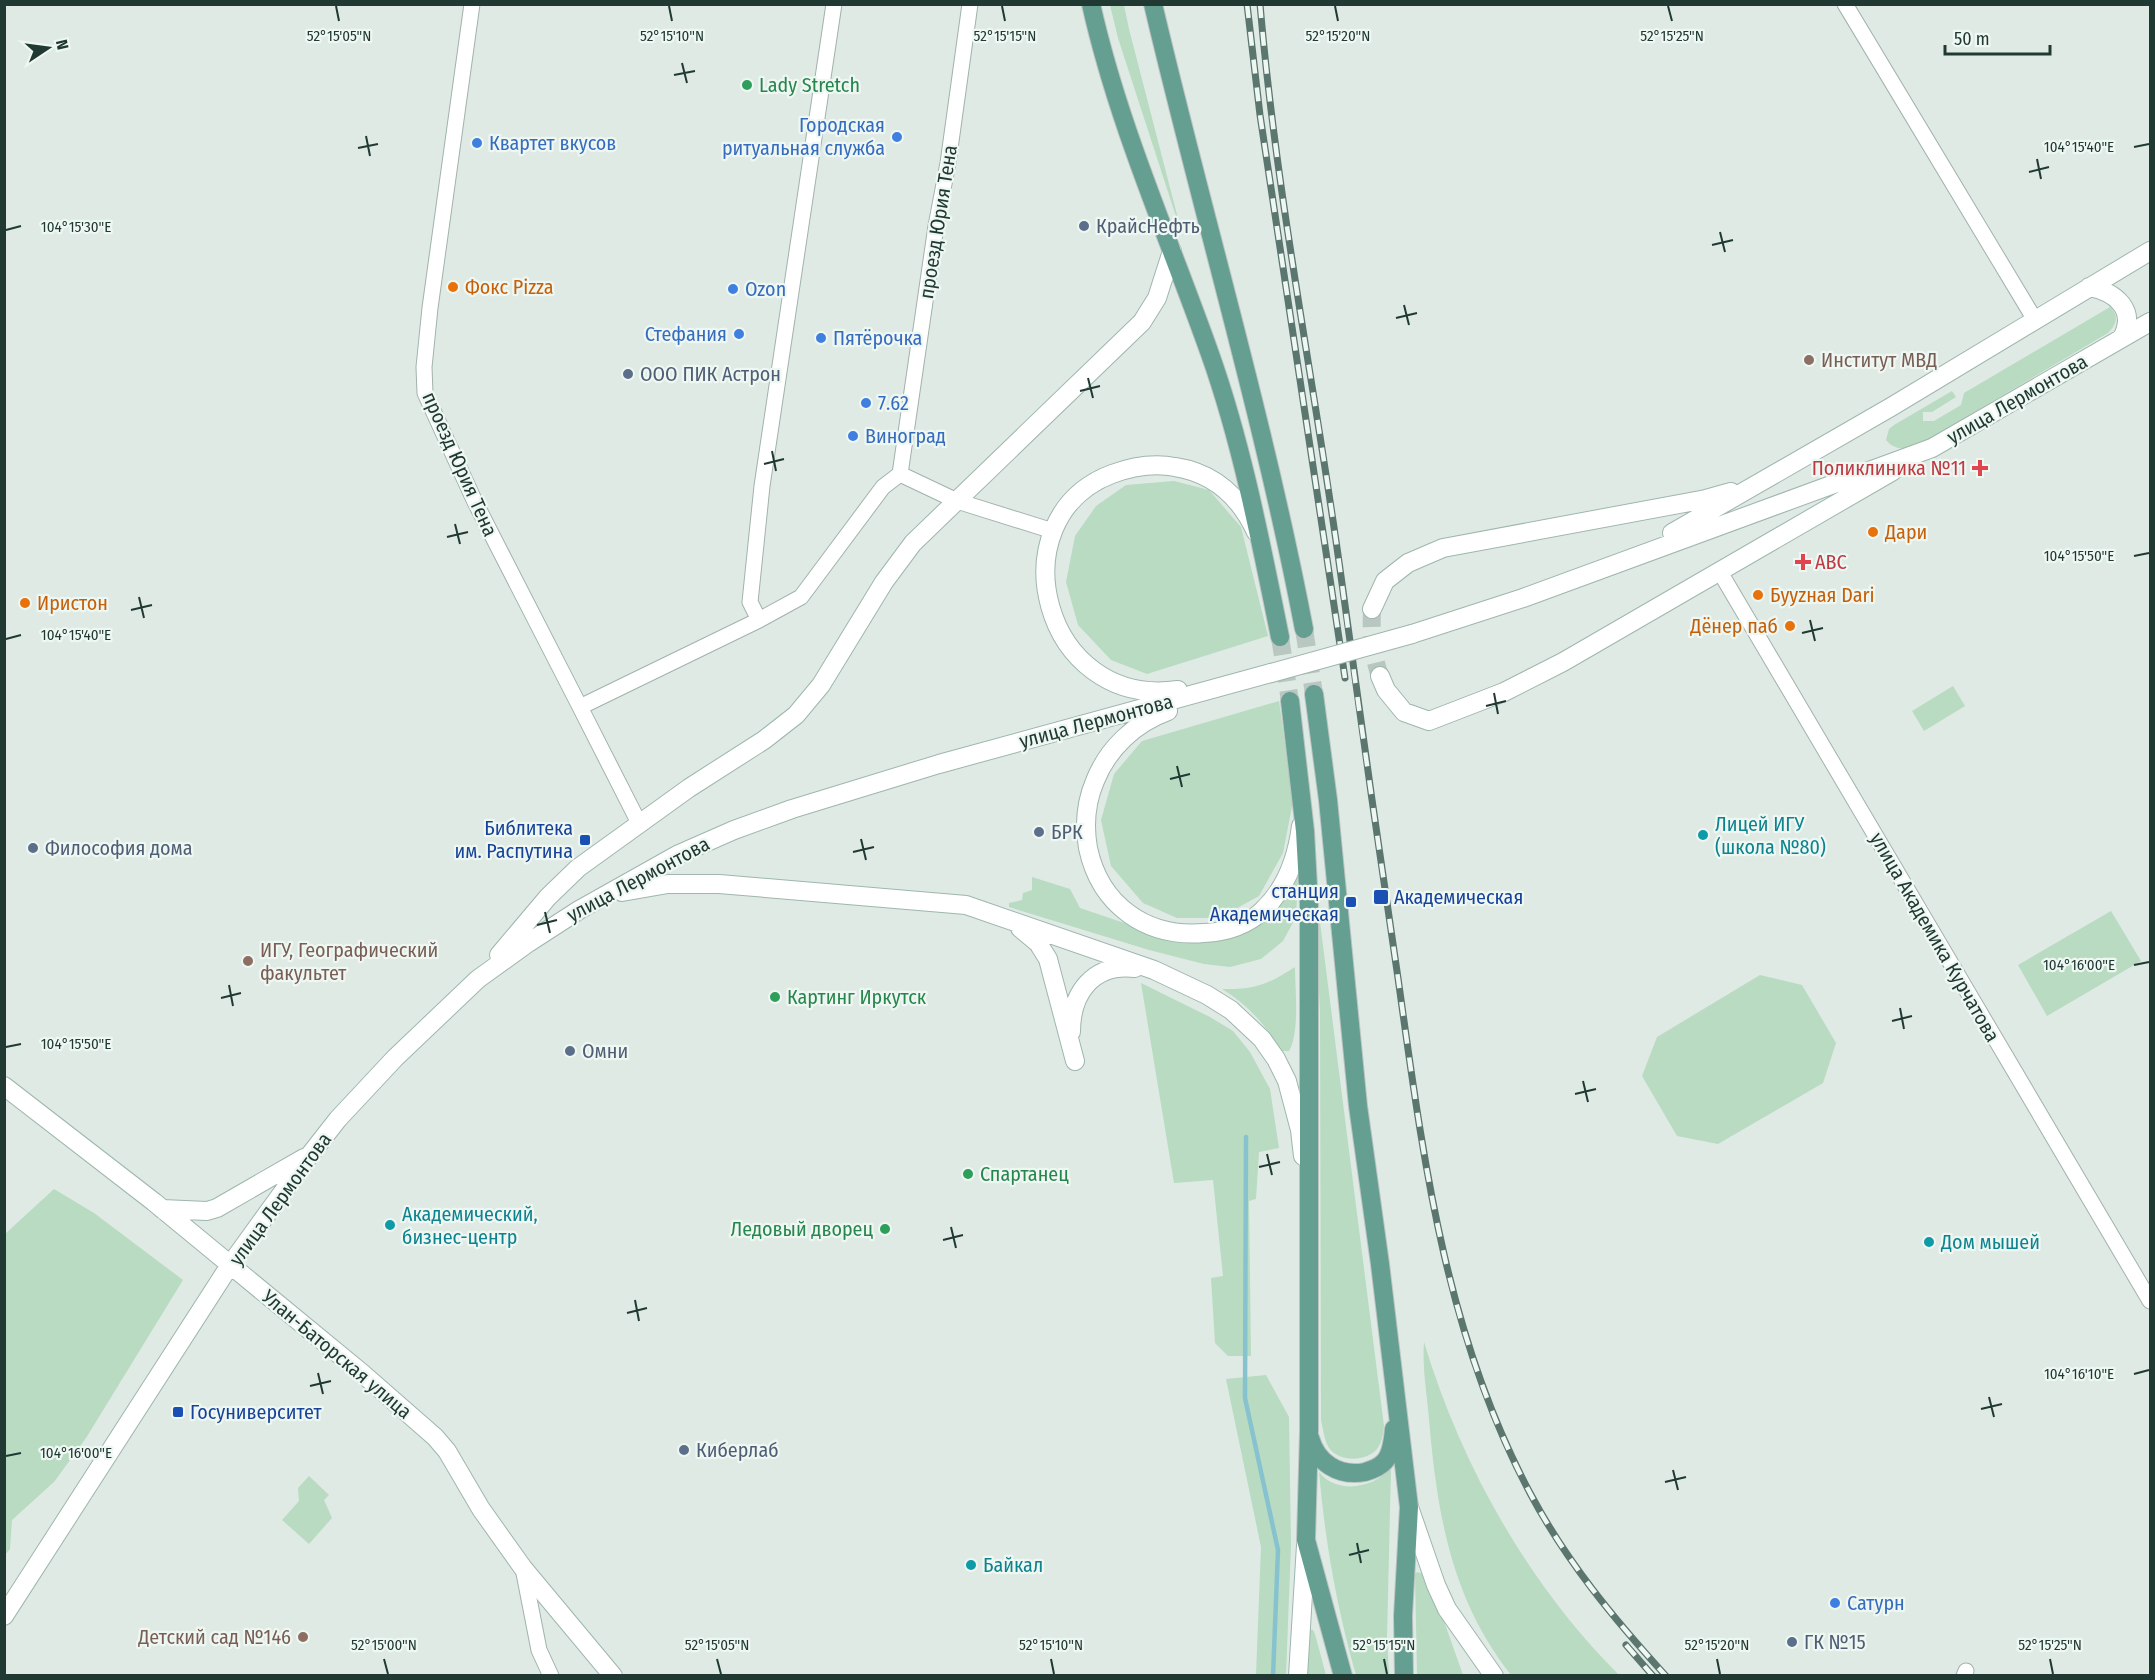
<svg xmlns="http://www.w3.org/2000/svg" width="2155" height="1680" viewBox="0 0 2155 1680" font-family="'Fira Sans Condensed',sans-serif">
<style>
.green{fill:#b8dbc2}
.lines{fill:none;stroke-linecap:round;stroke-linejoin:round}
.stream{stroke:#87c3cf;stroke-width:4.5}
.secondary-tunnel{stroke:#b9c7c1;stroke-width:18;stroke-dasharray:18 9;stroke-linecap:butt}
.primary-tunnel{stroke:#b9c7c1;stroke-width:18;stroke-dasharray:18 9;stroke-linecap:butt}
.street-casing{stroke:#a2b2ac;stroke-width:17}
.secondary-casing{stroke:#9eb6ad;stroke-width:20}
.primary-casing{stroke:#bcc4c2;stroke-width:20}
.street{stroke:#fff;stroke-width:15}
.secondary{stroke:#fff;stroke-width:18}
.primary{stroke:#649f91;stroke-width:18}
.rail-casing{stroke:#5b766f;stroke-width:7}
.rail{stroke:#eff7f3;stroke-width:4.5;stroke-dasharray:14;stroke-linecap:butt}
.secondary-bridge-casing{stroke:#9eb6ad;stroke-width:20;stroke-linecap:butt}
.secondary-bridge{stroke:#fff;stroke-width:18}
.ticks{fill:none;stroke:#203a33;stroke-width:2}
.leisure-dot{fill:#2e9e5b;stroke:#eff7f3;stroke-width:2}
.shop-dot{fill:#3f7fe0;stroke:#eff7f3;stroke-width:2}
.service-dot{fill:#5c6f8a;stroke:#eff7f3;stroke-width:2}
.food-dot{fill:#e8710a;stroke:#eff7f3;stroke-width:2}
.education-dot{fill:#8d6e63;stroke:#eff7f3;stroke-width:2}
.health-dot{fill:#e0444e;stroke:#eff7f3;stroke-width:2}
.culture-dot{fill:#0f9aa8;stroke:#eff7f3;stroke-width:2}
.transit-dot{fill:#1a4fb4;stroke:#eff7f3;stroke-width:2}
.labels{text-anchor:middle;stroke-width:4.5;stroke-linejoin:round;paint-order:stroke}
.leisure-label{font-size:20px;fill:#27864d;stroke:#eff7f3;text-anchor:start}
.shop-label{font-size:20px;fill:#366cbe;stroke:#eff7f3;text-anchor:start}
.street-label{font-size:20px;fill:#203a33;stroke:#eff7f3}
.service-label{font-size:20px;fill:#4e5e75;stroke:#eff7f3;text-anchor:start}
.food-label{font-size:20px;fill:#c56008;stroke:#eff7f3;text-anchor:start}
.education-label{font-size:20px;fill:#785e54;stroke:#eff7f3;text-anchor:start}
.health-label{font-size:20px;fill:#be3a42;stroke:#eff7f3;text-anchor:end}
.culture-label{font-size:20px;fill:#0d838f;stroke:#eff7f3;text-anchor:start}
.transit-label{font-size:20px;fill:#164399;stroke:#eff7f3;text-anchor:end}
.ticks-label{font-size:15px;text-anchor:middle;fill:#203a33;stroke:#eff7f3;stroke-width:4.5;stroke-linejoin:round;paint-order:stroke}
</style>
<rect width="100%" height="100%" fill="#dfeae5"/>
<path class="green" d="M1110,5H1124L1129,29L1183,238L1118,38Z
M2110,307C2120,316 2116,325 2108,333L1917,446C1906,450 1894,450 1886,440L1889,429L1894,425L1952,391L1956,397L1932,412H1923V421H1934L1961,405L1964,393Z
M1174,481L1209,490L1241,527L1268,636L1147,674L1111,660L1078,625L1066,582L1075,536L1096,506L1126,485Z
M1953,686L1965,706L1924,731L1912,711Z
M1279,701L1293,801L1283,853L1259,896L1219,918H1177L1143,903L1111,866L1101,820L1114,774L1142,741Z
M1313,867L1384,1426C1383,1434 1382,1443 1377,1449C1366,1462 1339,1462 1329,1448C1324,1440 1323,1428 1321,1420L1320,1012Z
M1298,875L1296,917L1283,941L1261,959L1230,967L1204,964L1149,950L1009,907V903L1022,900L1023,893L1032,890V877L1070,889L1080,908L1154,933L1230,938Z
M2111,911L2141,961L2047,1016L2018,965Z
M1295,967C1295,989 1300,1032 1289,1051H1281C1266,1025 1248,1005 1222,989C1254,990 1269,984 1295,967Z
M1760,975L1802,985L1836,1043L1823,1083L1718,1144L1677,1136L1642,1076L1657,1037Z
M1141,983L1210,1017L1233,1031L1250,1052L1270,1089L1279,1148L1259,1152L1256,1199L1249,1201L1251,1356H1228L1215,1343L1211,1278L1223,1276L1213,1180L1174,1183Z
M54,1189L94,1213L183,1280L86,1438L54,1482L12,1520L10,1549L5,1555V1234Z
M1424,1342C1461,1465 1528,1584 1619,1675H1511C1451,1599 1437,1513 1429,1419C1427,1394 1422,1367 1424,1342Z
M1266,1375L1289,1417L1291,1545L1286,1675H1256L1261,1547L1226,1379Z
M1391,1468L1387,1638L1389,1675H1356C1337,1609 1325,1541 1319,1472C1337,1495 1374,1488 1391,1468Z
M309,1476L329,1495L324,1500L332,1518L309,1544L282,1520L299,1501L298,1488Z
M1417,1572L1424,1574L1439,1607L1463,1675H1417L1415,1574Z
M1309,1629L1313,1630L1315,1634L1326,1675L1304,1676Z"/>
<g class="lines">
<path class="stream" d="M1246,1137L1245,1398L1278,1550L1273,1676"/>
<path class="secondary-tunnel" d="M1372,609C1371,633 1372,654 1380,676"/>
<path class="primary-tunnel" d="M1304,629L1314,694
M1280,637L1290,701"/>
<defs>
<path id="street" d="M472,4L430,308L424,367L425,393L475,502L580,707L759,620
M834,4L762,486L750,602L759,620L801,597L883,487L900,474L957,501L1053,531
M1845,4L2035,320
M900,474L936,226L948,163L970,4
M1720,572L2150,1301
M580,707L639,823
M523,1568L539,1650L551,1676
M1964,1676L1966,1671"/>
<path id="secondary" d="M2089,287C2116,292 2137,310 2122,338
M1672,533L1891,407L2150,251
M1372,609L1385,581L1408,563L1443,548L1706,499L1731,492
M1412,634L1523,598L1932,448L2150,322
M1380,676L1386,690L1404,712L1429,721L1504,692L1563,662L1893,471
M1178,690C1042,710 995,518 1112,474C1131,467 1154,463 1175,467C1214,473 1240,497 1256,532
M1168,711C1135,723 1108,748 1095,781C1086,802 1084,825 1088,848C1100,905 1146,938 1204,933C1225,932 1246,926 1262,911C1286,889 1297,857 1301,826
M622,892L668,884H719L966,905L1154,970L1207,995L1231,1010L1262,1039L1276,1059L1287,1081L1300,1130L1303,1156
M1020,928L1038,943L1048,959L1075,1061
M499,955L548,897L578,868L689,788L764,740L796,715L821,685L884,582L913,543L1142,322L1157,298L1172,251
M1071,1032C1071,993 1093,963 1135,968
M4,1086L154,1202L363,1374L435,1437L447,1451L481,1509L523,1568L613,1676
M162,1209L207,1211L217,1208L304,1158
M1409,1507L1436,1585L1447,1609L1494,1676
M4,1616L230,1265L309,1156L338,1119L395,1058L478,979L528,943L579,910L677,855L734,830L792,809L939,764L1271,673
M1298,1676L1306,1545"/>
<path id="primary" d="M1091,4C1118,125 1169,238 1210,354C1242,444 1261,543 1280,637
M1153,4C1202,213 1264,419 1304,629
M1314,694L1328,800L1358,1106L1380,1264L1409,1507L1403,1616L1404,1676
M1290,701L1305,831L1309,904V1431L1306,1540L1343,1676
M1310,1438C1317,1463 1339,1477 1365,1472C1372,1470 1380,1467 1385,1461C1392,1453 1393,1440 1394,1429"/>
</defs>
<use href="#street" class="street-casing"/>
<use href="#secondary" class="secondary-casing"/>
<use href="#primary" class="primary-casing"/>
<use href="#street" class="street"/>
<use href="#secondary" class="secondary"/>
<use href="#primary" class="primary"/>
<defs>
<path id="rail" d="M1247,4L1260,115L1345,678
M1260,4C1276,194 1314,381 1340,569C1358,705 1378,842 1398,978C1423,1156 1444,1331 1530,1493C1566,1561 1614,1619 1666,1676
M1626,1645L1653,1676"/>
</defs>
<use href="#rail" class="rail-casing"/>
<use href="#rail" class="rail"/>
<defs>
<path id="secondary-bridge" d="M1271,673L1412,634"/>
</defs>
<use href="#secondary-bridge" class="secondary-bridge-casing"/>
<use href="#secondary-bridge" class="secondary-bridge"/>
</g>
<path class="ticks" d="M336,6L339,21M669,6L672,21M1002,6L1005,21M1335,6L1338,21M1668,6L1672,21M682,63L687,83M674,75L695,71M366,136L370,156M2134,147L2149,144M358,148L378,144M2037,159L2041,179M2029,172L2049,167M6,230L21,226M1720,232L1725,252M1712,245L1733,240M1404,305L1409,325M1396,318L1417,313M1088,378L1093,398M1080,391L1100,386M772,451L776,471M764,464L784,459M455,524L460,544M447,537L468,532M2134,556L2149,553M139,597L144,618M131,610L152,605M1810,620L1815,641M1802,633L1823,628M6,639L21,635M1494,693L1498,714M1486,706L1506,701M1177,766L1182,787M1170,779L1190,774M861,839L866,860M853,852L874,847M545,912L550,933M537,925L557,920M2134,965L2149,962M229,985L233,1006M221,998L241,993M1900,1008L1904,1029M1892,1021L1912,1016M6,1047L21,1044M1583,1081L1588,1102M1575,1094L1596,1089M1267,1154L1272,1175M1259,1167L1280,1162M951,1227L956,1248M943,1240L963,1235M635,1300L639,1321M627,1313L647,1308M318,1373L323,1394M2134,1374L2149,1370M310,1386L331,1381M1989,1397L1994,1417M1981,1409L2002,1404M6,1456L21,1453M1673,1470L1678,1490M1665,1482L1686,1477M1357,1543L1361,1563M1349,1555L1369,1550M384,1659L388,1674M717,1659L721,1674M1051,1659L1054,1674M1384,1659L1387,1674M1717,1659L1720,1674M2050,1659L2053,1674"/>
<g class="leisure-dot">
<circle cx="747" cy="85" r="6"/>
<circle cx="775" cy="997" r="6"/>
<circle cx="968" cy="1174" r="6"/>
<circle cx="885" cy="1229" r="6"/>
</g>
<g class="shop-dot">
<circle cx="897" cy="137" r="6"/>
<circle cx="477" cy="143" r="6"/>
<circle cx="733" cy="289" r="6"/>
<circle cx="739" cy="334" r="6"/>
<circle cx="821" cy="338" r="6"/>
<circle cx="866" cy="403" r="6"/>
<circle cx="853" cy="436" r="6"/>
<circle cx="1835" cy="1603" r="6"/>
</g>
<g class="service-dot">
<circle cx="1084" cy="226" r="6"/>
<circle cx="628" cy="374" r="6"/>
<circle cx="1039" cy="832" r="6"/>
<circle cx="33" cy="848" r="6"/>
<circle cx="570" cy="1051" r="6"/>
<circle cx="684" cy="1450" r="6"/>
<circle cx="1792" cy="1642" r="6"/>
</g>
<g class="food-dot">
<circle cx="453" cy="287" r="6"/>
<circle cx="1873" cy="532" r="6"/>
<circle cx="1758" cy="595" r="6"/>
<circle cx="25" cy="603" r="6"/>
<circle cx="1790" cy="626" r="6"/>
</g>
<g class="education-dot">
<circle cx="1809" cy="360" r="6"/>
<circle cx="248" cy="961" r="6"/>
<circle cx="303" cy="1637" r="6"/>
</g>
<g class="health-dot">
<path d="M1977 459h6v6h6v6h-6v6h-6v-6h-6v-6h6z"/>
<path d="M1800 553h6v6h6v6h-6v6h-6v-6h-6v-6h6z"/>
</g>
<g class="culture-dot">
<circle cx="1703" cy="835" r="6"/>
<circle cx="390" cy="1225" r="6"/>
<circle cx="1929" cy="1242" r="6"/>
<circle cx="971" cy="1565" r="6"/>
</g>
<g class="transit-dot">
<rect x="579" y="834" width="12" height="12" rx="3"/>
<rect x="1373" y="889" width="16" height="16" rx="3"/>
<rect x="1345" y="896" width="12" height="12" rx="3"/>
<rect x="172" y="1406" width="12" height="12" rx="3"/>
</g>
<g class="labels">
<g class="leisure-label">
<text x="759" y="92">Lady Stretch</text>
<text x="787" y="1004">Картинг Иркутск</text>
<text x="980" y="1181">Спартанец</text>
<text x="873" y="1236" text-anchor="end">Ледовый дворец</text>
</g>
<g class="shop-label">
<text x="885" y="132" text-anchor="end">Городская<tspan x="885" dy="23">ритуальная служба</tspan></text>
<text x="489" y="150">Квартет вкусов</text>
<text x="745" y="296">Ozon</text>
<text x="727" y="341" text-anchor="end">Стефания</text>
<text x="833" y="345">Пятёрочка</text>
<text x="878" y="410">7.62</text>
<text x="865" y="443">Виноград</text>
<text x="1847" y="1610">Сатурн</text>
</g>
<g class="street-label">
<text transform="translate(938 222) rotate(-81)" y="7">проезд Юрия Тена</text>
<text transform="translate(2017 399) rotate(-30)" y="7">улица Лермонтова</text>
<text transform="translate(460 464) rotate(66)" y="7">проезд Юрия Тена</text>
<text transform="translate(1096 721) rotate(-15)" y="7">улица Лермонтова</text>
<text transform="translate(638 879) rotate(-28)" y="7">улица Лермонтова</text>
<text transform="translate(1935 937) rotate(60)" y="7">улица Академика Курчатова</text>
<text transform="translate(280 1199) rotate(-54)" y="7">улица Лермонтова</text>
<text transform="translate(337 1354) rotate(40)" y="7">Улан-Баторская улица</text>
</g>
<g class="service-label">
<text x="1096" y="233">КрайсНефть</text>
<text x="640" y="381">ООО ПИК Астрон</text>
<text x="1051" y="839">БРК</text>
<text x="45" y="855">Философия дома</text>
<text x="582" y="1058">Омни</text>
<text x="696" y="1457">Киберлаб</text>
<text x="1804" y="1649">ГК №15</text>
</g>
<g class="food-label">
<text x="465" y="294">Фокс Pizza</text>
<text x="1885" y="539">Дари</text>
<text x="1770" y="602">Бууzная Dari</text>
<text x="37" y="610">Иристон</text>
<text x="1778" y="633" text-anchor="end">Дёнер паб</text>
</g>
<g class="education-label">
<text x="1821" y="367">Институт МВД</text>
<text x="260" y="957">ИГУ, Географический<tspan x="260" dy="23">факультет</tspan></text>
<text x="291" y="1644" text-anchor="end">Детский сад №146</text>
</g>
<g class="health-label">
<text x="1966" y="475">Поликлиника №11</text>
<text x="1815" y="569" text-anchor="start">ABC</text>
</g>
<g class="culture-label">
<text x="1715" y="831">Лицей ИГУ<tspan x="1715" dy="23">(школа №80)</tspan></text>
<text x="402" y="1221">Академический,<tspan x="402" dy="23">бизнес-центр</tspan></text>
<text x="1941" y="1249">Дом мышей</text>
<text x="983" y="1572">Байкал</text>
</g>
<g class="transit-label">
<text x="573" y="835">Библитека<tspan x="573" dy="23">им. Распутина</tspan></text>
<text x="1339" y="898">станция<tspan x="1339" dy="23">Академическая</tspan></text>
<text x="1394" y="904" text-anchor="start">Академическая</text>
<text x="190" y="1419" text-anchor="start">Госуниверситет</text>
</g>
</g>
<g class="ticks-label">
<text x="339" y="41">52°15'05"N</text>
<text x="672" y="41">52°15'10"N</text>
<text x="1005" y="41">52°15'15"N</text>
<text x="1338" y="41">52°15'20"N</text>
<text x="1672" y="41">52°15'25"N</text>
<text x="2079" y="152">104°15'40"E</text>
<text x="76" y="232">104°15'30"E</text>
<text x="2079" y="561">104°15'50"E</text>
<text x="76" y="640">104°15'40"E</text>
<text x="2079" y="970">104°16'00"E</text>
<text x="76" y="1049">104°15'50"E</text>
<text x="2079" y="1379">104°16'10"E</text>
<text x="76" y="1458">104°16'00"E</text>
<text x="384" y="1650">52°15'00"N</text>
<text x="717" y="1650">52°15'05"N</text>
<text x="1051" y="1650">52°15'10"N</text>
<text x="1384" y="1650">52°15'15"N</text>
<text x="1717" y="1650">52°15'20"N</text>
<text x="2050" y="1650">52°15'25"N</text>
</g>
<rect width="2155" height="1680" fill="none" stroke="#203a33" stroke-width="12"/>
<g transform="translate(48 48) rotate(77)" stroke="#eff7f3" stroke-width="4.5" paint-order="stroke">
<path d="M0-4.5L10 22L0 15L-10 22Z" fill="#203a33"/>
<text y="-9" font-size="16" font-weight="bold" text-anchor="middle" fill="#203a33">N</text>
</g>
<path d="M1945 45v9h105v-9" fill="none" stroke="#203a33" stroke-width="3"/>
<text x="1954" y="45" font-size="18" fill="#203a33" stroke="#eff7f3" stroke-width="4.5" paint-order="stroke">50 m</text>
</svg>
